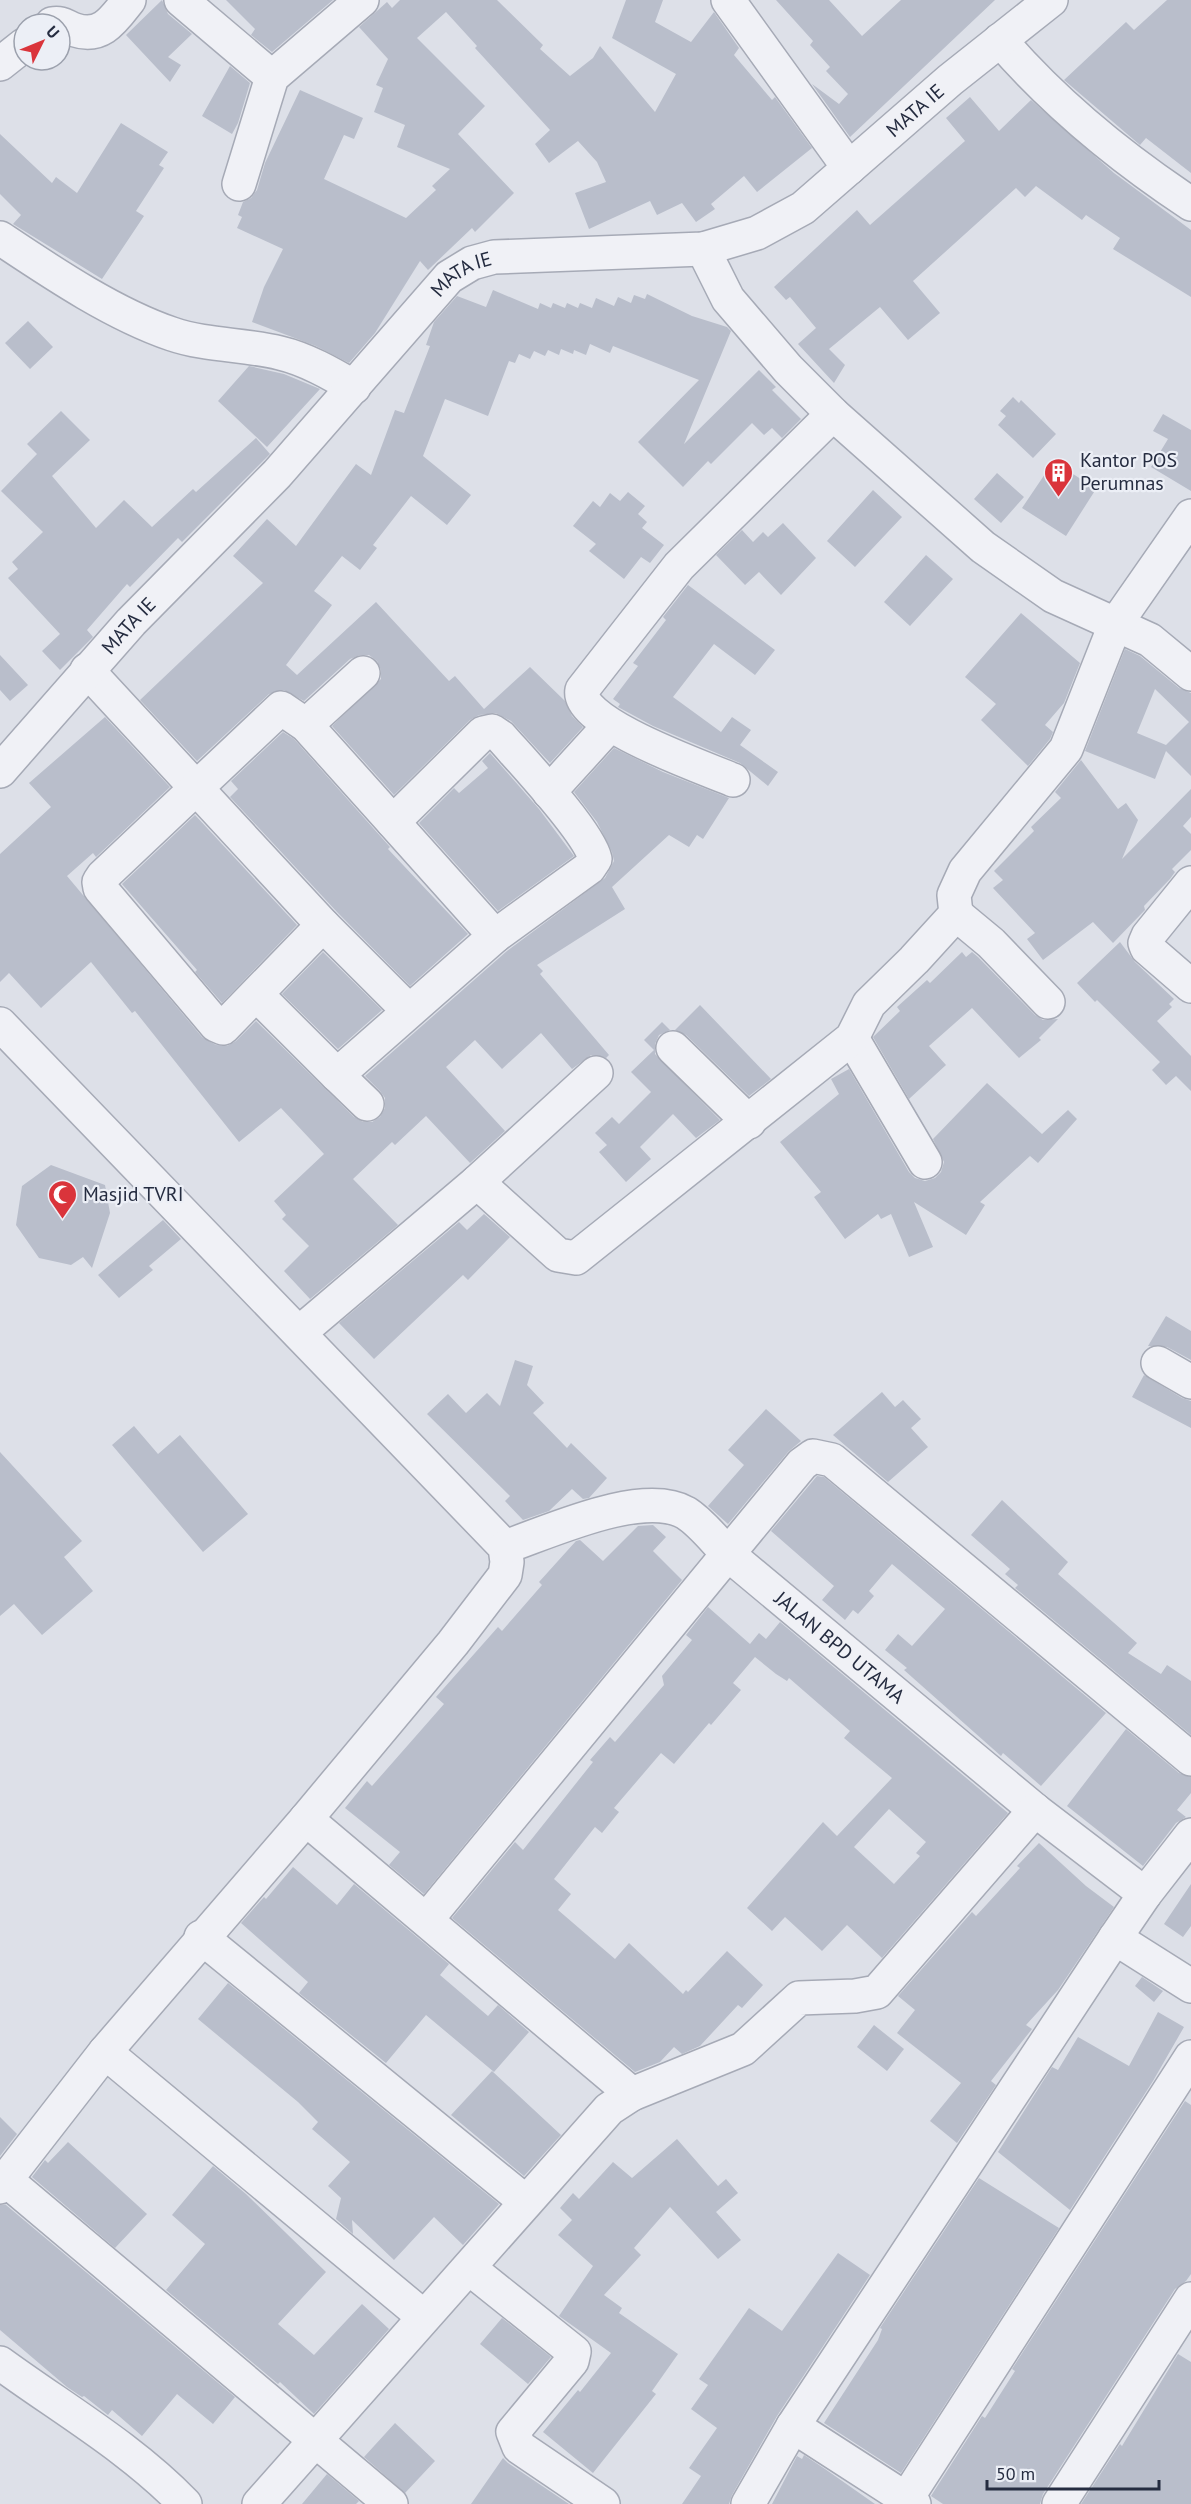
<svg xmlns="http://www.w3.org/2000/svg" width="1191" height="2504" viewBox="0 0 1191 2504" font-family="'PT Sans',sans-serif">
<style>
.building{fill:#b9becb;fill-rule:evenodd}
.lines{fill:none;stroke-linecap:round;stroke-linejoin:round}
.minor-casing{stroke:#a6aab6;stroke-width:36}
.minor{stroke:#f0f1f6;stroke-width:33}
.labels{text-anchor:middle;stroke-width:4.5;stroke-linejoin:round;paint-order:stroke}
.street-label{font-size:20px;fill:#252c40;stroke:#eceff6}
.poi-label{font-size:20px;fill:#252c40;stroke:#eceff6;text-anchor:start}
</style>
<rect width="100%" height="100%" fill="#dde0e8"/>
<path class="building" d="M162,0L168,14L192,34L168,57L181,65L170,82L126,35Z
M226,0H333L272,52L251,35L255,29Z
M400,0H497L543,45L540,49L570,76L593,58L600,46L655,112L676,74L612,38L626,0H663L655,22L691,42L714,12L739,48L734,55L772,100L775,97L812,148L757,192L744,176L711,204L715,209L696,222L682,203L657,215L650,201L589,229L575,193L606,182L597,162L578,141L549,163L535,144L550,130L475,48L477,46L446,12L417,38L485,106L458,134L514,193L475,232L472,228L428,270L420,261L375,333L349,363L316,346L252,322L264,287L283,249L237,228L242,217L238,215L243,202L251,198L257,190L265,163L300,90L363,118L354,139L344,135L324,179L406,218L436,190L432,186L450,169L397,147L405,125L374,112L383,88L376,85L388,59L359,27L387,2L392,8Z
M776,0H829L862,36L901,0H995L850,137L812,84L839,104L848,94L826,71L830,67L810,45L813,41Z
M1167,0H1191V173L1146,138L1140,145L1064,80L1126,22L1134,30Z
M230,66L250,83L238,123L232,134L202,116Z
M970,97L999,131L1031,100L1114,173L1191,230V297L1113,249L1120,238L1086,215L1082,220L1036,186L1025,197L1016,188L913,281L940,313L908,340L880,307L829,349L845,365L834,383L798,344L816,328L790,297L786,300L774,287L857,210L870,225L965,141L946,118Z
M121,123L168,152L159,165L164,168L136,211L144,216L102,279L13,224L21,215L0,194V134L52,183L56,177L77,193Z
M493,290L538,309L540,303L551,308L553,303L565,308L567,303L578,308L580,303L592,308L596,298L614,306L618,297L631,303L634,295L645,299L647,294L692,316L727,327L731,331L684,444L759,370L776,387L772,390L801,419L782,438L772,428L764,435L752,423L711,464L708,461L683,487L638,442L699,380L613,346L610,353L590,344L586,355L574,350L573,354L561,349L559,355L548,350L545,356L534,351L530,359L519,354L515,363L509,361L488,416L445,399L423,456L471,495L447,525L411,496L373,545L377,548L360,570L342,556L314,591L332,605L286,665L297,675L376,602L449,681L455,676L484,709L530,667L565,701L572,716L583,727L550,763L511,721L496,713L479,715L470,720L394,795L332,726L381,679V670L377,661L369,655H360L350,659L304,701L284,690L269,694L197,761L140,700L263,583L233,556L267,519L296,546L356,464L371,475L395,410L404,413L430,346L426,345L434,322L457,296L486,307Z
M28,321L53,347L30,369L5,343Z
M249,366L284,374L320,389L267,447L218,401Z
M1013,397L1019,403L1021,400L1056,434L1033,458L998,425L1006,416L1000,411Z
M61,411L90,440L52,476L96,528L124,500L152,527L193,489L196,492L256,438L270,454L182,542L178,538L130,587L127,584L87,630L93,637L60,670L42,651L60,634L8,578L18,569L12,562L43,532L1,491L37,454L27,444Z
M1163,414L1191,430V491L1151,467L1168,439L1153,431Z
M1070,472L1096,489L1066,536L1022,508L1045,474L1061,485Z
M997,473L1024,497L1001,523L974,499Z
M873,490L902,517L855,567L827,541Z
M628,492L645,506L638,514L647,522L642,528L664,545L650,563L641,557L624,579L589,551L596,544L573,526L593,501L600,507L610,493L620,501Z
M783,523L816,558L781,595L759,572L745,585L716,555L742,530L753,542L763,532L768,537Z
M926,555L953,579L910,626L884,602Z
M688,585L775,650L755,675L714,644L673,697L721,732L732,717L751,730L740,745L778,772L768,786L740,763L653,726L618,707L620,704L613,699L638,666L633,663L666,620L663,617Z
M1021,613L1080,663L1064,703L1045,725L1053,732L1050,739L1028,766L981,720L996,704L965,677Z
M1125,649L1140,656L1179,688L1191,693V776L1166,751L1155,779L1085,751ZM1155,689L1189,722L1166,745L1137,733Z
M0,655L28,685L10,701L0,690Z
M105,717L170,787L96,857L93,853L67,876L202,1037L216,1045L227,1046L236,1041L256,1021L354,1117L363,1122H372L380,1117L385,1108V1098L380,1091L365,1076L507,951L605,878L614,861L612,852L597,822L574,792L614,748L663,772L729,798L703,839L697,835L689,847L669,835L612,887L625,909L537,965L543,971L540,974L609,1055L606,1058L591,1055L572,1069L541,1033L502,1069L475,1040L446,1067L505,1131L470,1163L426,1116L395,1145L392,1142L353,1179L398,1225L310,1299L284,1271L309,1246L282,1219L286,1215L274,1201L324,1154L281,1108L239,1142L135,1011L132,1013L91,962L41,1008L9,973L0,982V854L51,807L29,783Z
M283,732L294,739L390,847L388,849L468,934L410,986L337,912L230,797L238,789L231,781Z
M490,753L539,809L574,856L498,911L419,823L454,788L459,793L488,768L482,761Z
M1081,760L1118,809L1126,803L1138,820L1122,859L1191,789V817L1183,826L1191,834V850L1172,869L1175,872L1170,879L1144,906L1145,910L1113,943L1093,922L1043,960L1027,939L1035,933L993,888L1003,880L994,871L1034,831L1031,827L1061,798L1055,792Z
M195,815L297,925L222,1003L195,972L197,970L122,884Z
M1120,942L1135,962L1174,999L1169,1004L1172,1007L1157,1021L1191,1056V1091L1176,1076L1166,1085L1152,1070L1160,1062L1097,1000L1095,1002L1077,983Z
M323,952L382,1010L338,1049L282,994Z
M962,952L966,957L972,952L978,957L1035,1015L1043,1020L1058,1019L1039,1038L1041,1040L1019,1058L972,1008L929,1046L946,1065L909,1099L873,1037L900,1011L897,1007L927,980L930,983Z
M700,1005L771,1079L749,1096L686,1035L675,1030Z
M662,1022L670,1030L659,1035L655,1044V1054L720,1120L696,1138L673,1114L640,1147L651,1159L626,1182L599,1152L607,1145L595,1133L612,1117L619,1124L651,1092L631,1072L654,1050L644,1040Z
M849,1069L909,1172L915,1178L925,1181L935,1178L941,1172L944,1162L933,1139L987,1083L1042,1134L1068,1110L1077,1119L1038,1163L1030,1156L980,1202L985,1205L966,1235L914,1202L933,1247L909,1257L891,1214L881,1219L878,1214L845,1239L814,1197L821,1192L780,1142L839,1094L831,1079Z
M51,1165L105,1185L110,1213L92,1268L83,1257L71,1265L39,1258L16,1225L22,1186Z
M484,1214L510,1237L468,1280L463,1275L374,1359L339,1323L459,1222L467,1230Z
M163,1220L181,1239L149,1266L153,1270L119,1298L98,1275Z
M1166,1316L1191,1331V1360L1167,1347L1148,1346Z
M515,1360L533,1366L527,1385L544,1403L533,1413L567,1448L571,1443L607,1478L589,1498L583,1499L572,1489L549,1511L523,1520L505,1501L510,1496L427,1414L448,1394L466,1413L487,1393L500,1406Z
M1144,1375L1182,1398L1191,1401V1428L1132,1397Z
M882,1392L895,1407L903,1400L921,1419L911,1428L928,1447L888,1482L833,1435Z
M766,1409L801,1441L788,1452L728,1524L708,1506L744,1465L728,1450Z
M134,1426L158,1454L180,1435L248,1514L203,1552L112,1445Z
M0,1452L82,1541L64,1557L93,1591L42,1635L14,1604L0,1616Z
M817,1476L824,1477L1106,1713L1041,1786L1003,1753L1001,1756L904,1670L907,1668L885,1650L898,1634L912,1646L945,1609L892,1564L869,1591L874,1596L858,1614L853,1610L845,1620L822,1600L834,1586L771,1531Z
M1002,1500L1068,1562L1058,1574L1137,1643L1128,1653L1161,1674L1167,1665L1191,1681V1735L1015,1588L1018,1585L1005,1574L1010,1569L971,1535Z
M653,1525L666,1537L653,1551L682,1580L424,1894L389,1865L400,1852L345,1808L367,1781L372,1786L444,1704L436,1697L498,1627L502,1631L542,1585L539,1582L576,1541L580,1540L603,1561L638,1526Z
M708,1607L750,1644L759,1633L766,1639L780,1622L1008,1813L882,1958L847,1925L822,1951L785,1917L772,1931L747,1908L823,1822L837,1836L892,1778L844,1738L850,1731L789,1678L787,1681L776,1674L755,1657L733,1683L741,1690L711,1725L709,1723L674,1764L661,1753L614,1808L619,1812L602,1833L595,1827L554,1879L571,1894L558,1910L615,1959L629,1943L683,1994L686,1990L688,1992L727,1951L763,1985L742,2008L738,2005L700,2046L682,2054L674,2047L660,2062L635,2072L452,1918L515,1842L523,1850L593,1762L590,1760L610,1737L615,1742L664,1685L662,1676L692,1640L686,1635ZM889,1809L926,1842L916,1853L920,1856L894,1884L854,1847Z
M1126,1729L1179,1773L1191,1777V1793L1177,1810L1186,1817L1176,1823L1143,1866L1067,1806Z
M1039,1843L1086,1886L1114,1907L1058,1990L1026,2025L1032,2029L991,2081L996,2085L957,2143L930,2121L961,2083L897,2033L915,2010L898,1996L972,1912L976,1916L1020,1868L1017,1866Z
M293,1867L337,1905L354,1884L449,1964L440,1975L488,2016L498,2005L529,2032L494,2072L426,2015L386,2063L299,1993L308,1982L241,1923L264,1897L266,1899Z
M1191,1884V1926L1183,1937L1164,1924Z
M1142,1977L1163,1991L1154,2002L1135,1986Z
M228,1983L499,2204L463,2245L434,2217L394,2260L352,2220L353,2234L336,2219L341,2198L328,2186L350,2162L312,2129L318,2122L298,2102L198,2019Z
M1158,2012L1184,2027L1153,2081L1070,2210L998,2152L1052,2067L1058,2070L1078,2037L1129,2066Z
M874,2025L904,2049L887,2071L857,2047Z
M492,2071L561,2135L524,2176L451,2115Z
M1185,2101L1191,2105V2274L1186,2281L1175,2289L1043,2494L1040,2504H943L931,2496L982,2416L985,2418L1015,2371L1012,2369Z
M0,2117L17,2134L0,2156Z
M677,2139L718,2186L726,2179L738,2193L716,2212L741,2240L718,2259L670,2207L634,2248L641,2255L604,2295L622,2308L619,2313L678,2354L652,2391L656,2394L593,2473L543,2432L578,2390L580,2392L611,2353L559,2316L593,2266L558,2235L572,2220L560,2208L573,2193L579,2199L613,2162L632,2178Z
M68,2142L147,2214L115,2248L32,2177L45,2160L48,2163Z
M213,2166L246,2194L326,2272L278,2324L314,2355L362,2304L389,2329L314,2414L280,2382L278,2384L166,2290L205,2244L172,2215Z
M979,2178L1059,2228L901,2473L824,2423L878,2340L882,2329L880,2328Z
M0,2205H6L235,2397L213,2424L177,2394L142,2436L112,2410L108,2415L84,2396L82,2397L67,2387L0,2330Z
M838,2253L870,2275L777,2416L732,2495L729,2504H682L701,2476L689,2468L717,2428L691,2409L708,2385L699,2379L749,2308L782,2331Z
M502,2318L551,2357L528,2384L480,2344Z
M1178,2354L1191,2362V2504H1081L1120,2444L1122,2446Z
M395,2423L435,2461L405,2493L364,2457Z
M804,2455L825,2469L875,2504H772L797,2456L802,2459Z
M503,2458L508,2463L569,2504H471Z
M327,2474L359,2501L356,2504H302Z"/>
<g class="lines">
<defs>
<g id="minor">
<path d="M181,0L272,77"/>
<path d="M728,0L849,168"/>
<path d="M52,24C62,22 66,27 75,30C102,39 114,19 129,0"/>
<path d="M1000,40C1056,105 1120,157 1191,204"/>
<path d="M0,64L24,45"/>
<path d="M239,184L272,77L362,0"/>
<path d="M0,238C51,272 113,314 172,334C207,346 244,344 280,353C306,359 332,374 354,387"/>
<path d="M703,249L728,299L788,369L833,414L983,547L1053,596L1150,640L1191,674"/>
<path d="M87,670L323,925L408,1010"/>
<path d="M306,725L363,673"/>
<path id="s1" d="M0,771L131,622L277,474L449,277L472,263L494,257L703,249L757,233L803,208L950,80L1051,0"/>
<path d="M733,780C705,768 575,723 582,690L679,566L833,414"/>
<path d="M549,792L609,726"/>
<path d="M393,822L483,733L492,731L501,737C522,761 589,832 595,859L589,868L495,936"/>
<path d="M1191,883L1148,936L1145,943L1147,948L1191,986"/>
<path d="M956,914L991,943L1048,1002"/>
<path d="M257,995L337,1075L495,936L306,725L281,708L103,876L99,882L100,888L216,1025L223,1028L323,925"/>
<path d="M0,1024L505,1547L507,1562L505,1575L453,1643L306,1819L105,2052L0,2187"/>
<path d="M852,1038L925,1162"/>
<path d="M673,1048L749,1122"/>
<path d="M337,1075L367,1104"/>
<path d="M477,1182L558,1255L576,1258L852,1038L869,1004L914,960L956,914L954,895L965,871L1066,749L1115,625L1191,516"/>
<path d="M299,1333L477,1182L596,1073"/>
<path d="M1158,1363L1191,1382"/>
<path id="s2" d="M505,1547C549,1532 643,1488 686,1513C702,1523 716,1542 729,1555L1035,1810L1145,1894"/>
<path d="M306,1819L632,2094"/>
<path d="M427,1919L802,1464L813,1456L832,1460L1191,1759"/>
<path d="M201,1937L526,2202"/>
<path d="M1115,1938L1191,1986"/>
<path d="M105,2052L424,2317"/>
<path d="M6,2180L391,2504"/>
<path d="M469,2268L574,2352L572,2361L513,2432L519,2447L603,2504"/>
<path d="M0,2363C63,2409 131,2448 185,2504"/>
<path d="M793,2426L914,2504"/>
<path d="M259,2504L609,2109L632,2094L743,2049L799,1998L855,1996L877,1992L1035,1810"/>
<path d="M748,2504L793,2426L1115,1938L1145,1894L1191,1835"/>
<path d="M903,2504L1191,2057"/>
<path d="M1059,2504L1191,2299"/>
</g>
</defs>
<use href="#minor" class="minor-casing"/>
<use href="#minor" class="minor"/>
</g>
<defs>
<symbol id="building-pin" viewBox="-11 -11 22 30"><path d="M0 17L-7.5 6A9.5 9.5 0 1 1 7.5 6Z" fill="#da343b" stroke="#eceff6"/><path d="M-4-6H4V6H1V3H-1V6H-4ZM-2.5-4.3h1.7v1.8h-1.7ZM.8-4.3h1.7v1.8H.8ZM-2.5-1h1.7V.8h-1.7ZM.8-1h1.7V.8H.8Z" fill="#fff"/></symbol>
<symbol id="mosque-pin" viewBox="-11 -11 22 30"><path d="M0 17L-7.5 6A9.5 9.5 0 1 1 7.5 6Z" fill="#da343b" stroke="#eceff6"/><path d="M3.5-4.9A6 6 0 1 0 3.5 4.9A5 5 0 1 1 3.5-4.9Z" fill="#fff"/></symbol>
</defs>
<g fill-rule="evenodd">
<use href="#building-pin" x="1042" y="456" width="33" height="45"/>
<use href="#mosque-pin" x="46" y="1178" width="33" height="45"/>
</g>
<g class="labels">
<g class="street-label">
<text dy="7" stroke="none"><textPath href="#s1" startOffset="1184">MATA IE</textPath></text>
<text dy="7" stroke="none"><textPath href="#s1" startOffset="680">MATA IE</textPath></text>
<text dy="7" stroke="none"><textPath href="#s1" startOffset="194">MATA IE</textPath></text>
<text dy="7" stroke="none"><textPath href="#s2" startOffset="393">JALAN BPD UTAMA</textPath></text>
</g>
<g class="poi-label">
<text x="1080" y="467">Kantor POS<tspan x="1080" dy="23">Perumnas</tspan></text>
<text x="83" y="1201">Masjid TVRI</text>
</g>
</g>
<g transform="translate(42 42) rotate(47)"><circle r="28" fill="#eceff6" stroke="#9ca1ad" stroke-width="1.5"/>
<path d="M0-4.5L10 22L0 15L-10 22Z" fill="#da343b"/>
<text y="-9" font-size="16" font-weight="bold" text-anchor="middle" fill="#252c40">U</text>
</g>
<path d="M987 2480v9h172v-9" fill="none" stroke="#252c40" stroke-width="3"/>
<text x="996" y="2480" font-size="18" fill="#252c40" stroke="#eceff6" stroke-width="4.5" paint-order="stroke">50 m</text>
</svg>
